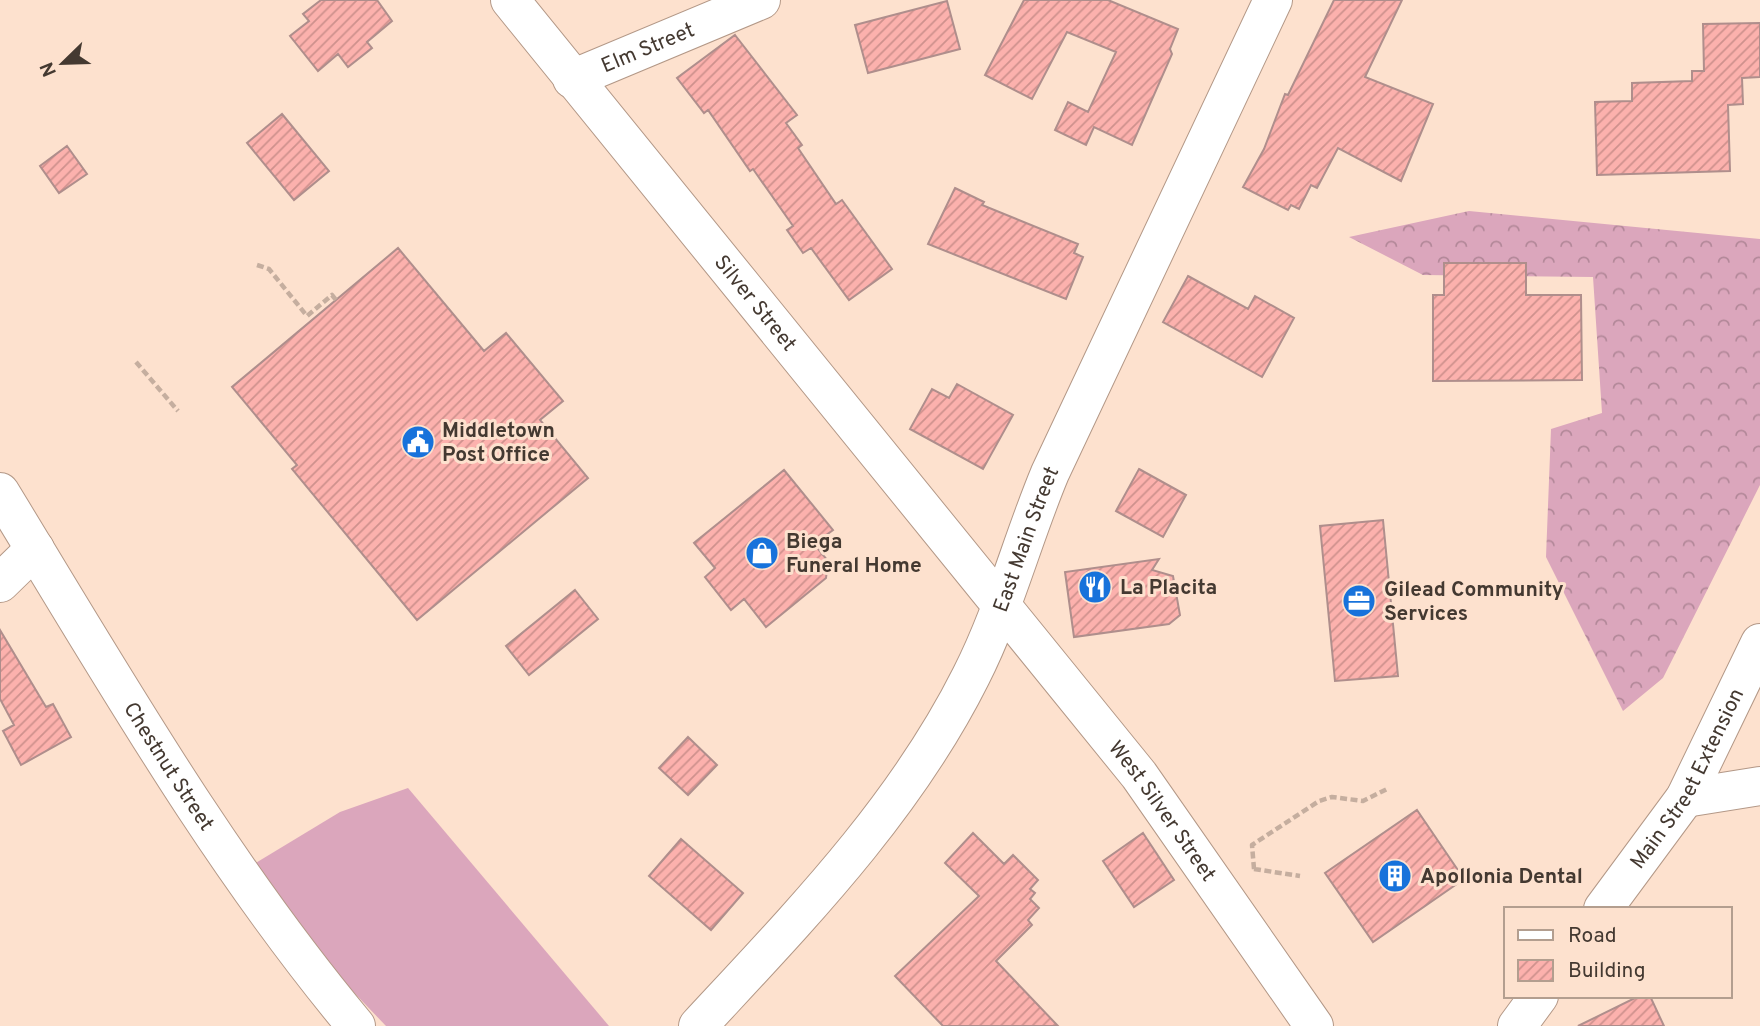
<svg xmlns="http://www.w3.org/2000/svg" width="1760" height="1026" viewBox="0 0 1760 1026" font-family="Overpass,sans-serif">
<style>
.grass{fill:#dba6bc}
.forest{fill:url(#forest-crowns)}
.building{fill:url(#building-hatch);stroke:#af8e8c;stroke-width:2}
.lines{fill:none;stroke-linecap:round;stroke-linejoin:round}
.street-casing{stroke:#b39887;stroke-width:40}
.primary-casing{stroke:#b39887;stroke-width:40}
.path{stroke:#c5ae9f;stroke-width:4.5;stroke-dasharray:7 3.5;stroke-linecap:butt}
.street{stroke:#fff;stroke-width:38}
.primary{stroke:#fff;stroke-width:38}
.labels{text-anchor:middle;stroke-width:6;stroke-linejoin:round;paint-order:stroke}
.street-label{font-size:21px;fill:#443931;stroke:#fde1ce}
.poi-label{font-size:21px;font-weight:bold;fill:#443931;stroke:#fde1ce;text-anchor:start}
</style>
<defs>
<pattern id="forest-crowns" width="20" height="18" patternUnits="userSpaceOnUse" patternTransform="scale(1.75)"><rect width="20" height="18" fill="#dba6bc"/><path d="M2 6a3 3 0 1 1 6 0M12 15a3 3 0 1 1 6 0" fill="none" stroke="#b38899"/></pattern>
<pattern id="building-hatch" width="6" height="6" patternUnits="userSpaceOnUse" patternTransform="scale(1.75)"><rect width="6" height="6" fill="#fcb1ad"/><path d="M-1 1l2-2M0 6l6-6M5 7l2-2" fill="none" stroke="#ce918d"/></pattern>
</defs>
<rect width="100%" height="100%" fill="#fde1ce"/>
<path class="grass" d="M408,788L609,1026H386L342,980L254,864L340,812Z"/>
<path class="forest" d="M1469,211L1760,239V485L1663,678L1623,711L1546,557L1551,429L1602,413L1593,277L1423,275L1349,237Z"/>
<path class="building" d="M321,0H377L392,21L367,42L372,48L348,67L338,54L318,71L290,36L309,21L303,14Z
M1024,0H1108L1178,29L1170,49L1172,54L1132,145L1094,127L1086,145L1055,130L1068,102L1088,112L1116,52L1067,32L1032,99L985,75Z
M1334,0H1402L1365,77L1433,104L1401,181L1338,148L1317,188L1311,185L1299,209L1291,205L1288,210L1243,187L1264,149L1285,94L1288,95Z
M947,1L960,49L868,73L855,25Z
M1760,23V77L1742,78L1743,104L1728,105L1730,171L1597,175L1595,102L1632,101V83L1692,81V71H1704L1703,24Z
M735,35L797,115L786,123L802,145L798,148L836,204L842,200L892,269L849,300L811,248L803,253L787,230L793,226L753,169L750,171L708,110L704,113L677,78Z
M282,114L329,171L294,200L247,143Z
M67,146L87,174L59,193L40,166Z
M955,188L984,202L982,205L1078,244L1074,253L1083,257L1066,299L928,244Z
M398,248L484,351L506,333L563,401L540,420L588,478L417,620L292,469L297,465L232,387Z
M1444,263H1526V295H1581L1582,380L1433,381V295H1444Z
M1188,276L1248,309L1255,296L1294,318L1262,377L1163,322Z
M957,384L1013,415L983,469L910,429L932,389L949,398Z
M1139,469L1186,495L1163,537L1116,511Z
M784,470L833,530L814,544L828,561L826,578L766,627L744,599L731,610L705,577L715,568L694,543Z
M1383,520L1398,676L1335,681L1320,526Z
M1159,559L1152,570L1173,576L1180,615L1169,624L1074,637L1065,572Z
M575,590L598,619L529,675L506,646Z
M0,630L46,707L53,704L71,737L21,765L3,731L14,725L0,699Z
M688,737L717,765L688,795L659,768Z
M1417,810L1464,879L1373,942L1325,873Z
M973,833L1004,864L1013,855L1038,880L1030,889L1035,893L1030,899L1039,908L1028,920L1032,925L996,961L1058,1026H943L895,976L979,896L945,863Z
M1143,833L1174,880L1134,907L1103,861Z
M681,839L743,893L711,930L649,876Z
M1639,996H1650L1664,1026H1578Z"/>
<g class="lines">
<defs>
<g id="street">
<path id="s1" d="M510,0L1139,775L1314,1026"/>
<path id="s2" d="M572,79L761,0"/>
<path id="s3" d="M0,492C112,675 218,861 356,1026"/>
<path d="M0,583L35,549"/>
<path d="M1685,798L1760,786"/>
</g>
<g id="primary">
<path id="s4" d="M1603,909L1685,798L1760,643"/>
<path id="s5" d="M698,1026C799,917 904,810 971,676C1004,611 1022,540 1050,473L1273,0"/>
<path d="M1517,1026L1539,996"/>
</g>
</defs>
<use href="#street" class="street-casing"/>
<use href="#primary" class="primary-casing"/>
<path class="path" d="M257,265L269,269L307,316L332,295L336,300
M136,362L178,411
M1254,869L1252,845L1319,801L1332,797L1363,801L1387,789
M1254,869L1300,876"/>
<use href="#street" class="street"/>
<use href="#primary" class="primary"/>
</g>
<defs>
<symbol id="civic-disc" viewBox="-11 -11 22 22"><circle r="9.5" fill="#1772db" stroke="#fde1ce"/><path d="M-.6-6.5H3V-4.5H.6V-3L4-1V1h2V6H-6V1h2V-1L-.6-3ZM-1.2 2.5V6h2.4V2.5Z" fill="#fff"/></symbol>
<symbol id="shop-disc" viewBox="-11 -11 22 22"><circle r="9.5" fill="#1772db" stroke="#fde1ce"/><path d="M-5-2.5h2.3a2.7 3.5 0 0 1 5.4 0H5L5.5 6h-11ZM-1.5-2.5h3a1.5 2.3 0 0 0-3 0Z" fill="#fff"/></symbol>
<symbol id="restaurant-disc" viewBox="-11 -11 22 22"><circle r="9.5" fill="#1772db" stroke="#fde1ce"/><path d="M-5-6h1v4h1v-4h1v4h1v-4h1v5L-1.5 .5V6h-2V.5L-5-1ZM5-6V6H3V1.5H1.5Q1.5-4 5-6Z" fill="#fff"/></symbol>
<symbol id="office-disc" viewBox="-11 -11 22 22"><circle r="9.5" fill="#1772db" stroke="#fde1ce"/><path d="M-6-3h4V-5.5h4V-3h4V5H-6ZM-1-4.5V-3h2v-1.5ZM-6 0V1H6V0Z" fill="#fff"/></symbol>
<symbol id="building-disc" viewBox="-11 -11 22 22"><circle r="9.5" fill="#1772db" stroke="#fde1ce"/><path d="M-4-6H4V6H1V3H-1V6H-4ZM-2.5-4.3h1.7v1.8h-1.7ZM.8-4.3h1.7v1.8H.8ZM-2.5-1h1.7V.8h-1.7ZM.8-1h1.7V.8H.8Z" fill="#fff"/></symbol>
</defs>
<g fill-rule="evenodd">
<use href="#civic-disc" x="399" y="423" width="38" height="38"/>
<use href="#shop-disc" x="743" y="534" width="38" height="38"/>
<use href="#restaurant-disc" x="1076" y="568" width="38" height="38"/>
<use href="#office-disc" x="1340" y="582" width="38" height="38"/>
<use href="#building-disc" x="1376" y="857" width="38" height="38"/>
</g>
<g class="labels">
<g class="street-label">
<text dy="7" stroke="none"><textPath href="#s2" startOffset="82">Elm Street</textPath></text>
<text dy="7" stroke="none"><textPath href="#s1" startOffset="390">Silver Street</textPath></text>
<text dy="7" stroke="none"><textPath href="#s5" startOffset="593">East Main Street</textPath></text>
<text dy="7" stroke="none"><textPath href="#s3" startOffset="322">Chestnut Street</textPath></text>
<text dy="7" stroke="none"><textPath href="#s4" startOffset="156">Main Street Extension</textPath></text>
<text dy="7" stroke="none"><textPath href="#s1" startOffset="1041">West Silver Street</textPath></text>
</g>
<g class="poi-label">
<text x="442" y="437">Middletown<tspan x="442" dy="24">Post Office</tspan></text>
<text x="786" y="548">Biega<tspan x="786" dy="24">Funeral Home</tspan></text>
<text x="1120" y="594">La Placita</text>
<text x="1384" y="596">Gilead Community<tspan x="1384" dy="24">Services</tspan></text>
<text x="1420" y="883">Apollonia Dental</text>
</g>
</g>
<rect x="1504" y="907" width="228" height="91" fill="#fde1ce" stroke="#b39e8f" stroke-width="2"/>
<rect x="1518" y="930" width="35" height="10" fill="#ffffff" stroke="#b39e8f" stroke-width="2"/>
<text x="1568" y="942" font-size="21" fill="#443931">Road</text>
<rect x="1518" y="960" width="35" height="21" fill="url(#building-hatch)" stroke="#b39e8f" stroke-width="2"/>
<text x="1568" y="977" font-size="21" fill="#443931">Building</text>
<g transform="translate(63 63) rotate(247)" stroke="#fde1ce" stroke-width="5" paint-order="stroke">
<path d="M0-5L12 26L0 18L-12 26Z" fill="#443931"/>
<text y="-10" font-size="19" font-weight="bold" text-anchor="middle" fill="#443931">N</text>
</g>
</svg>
